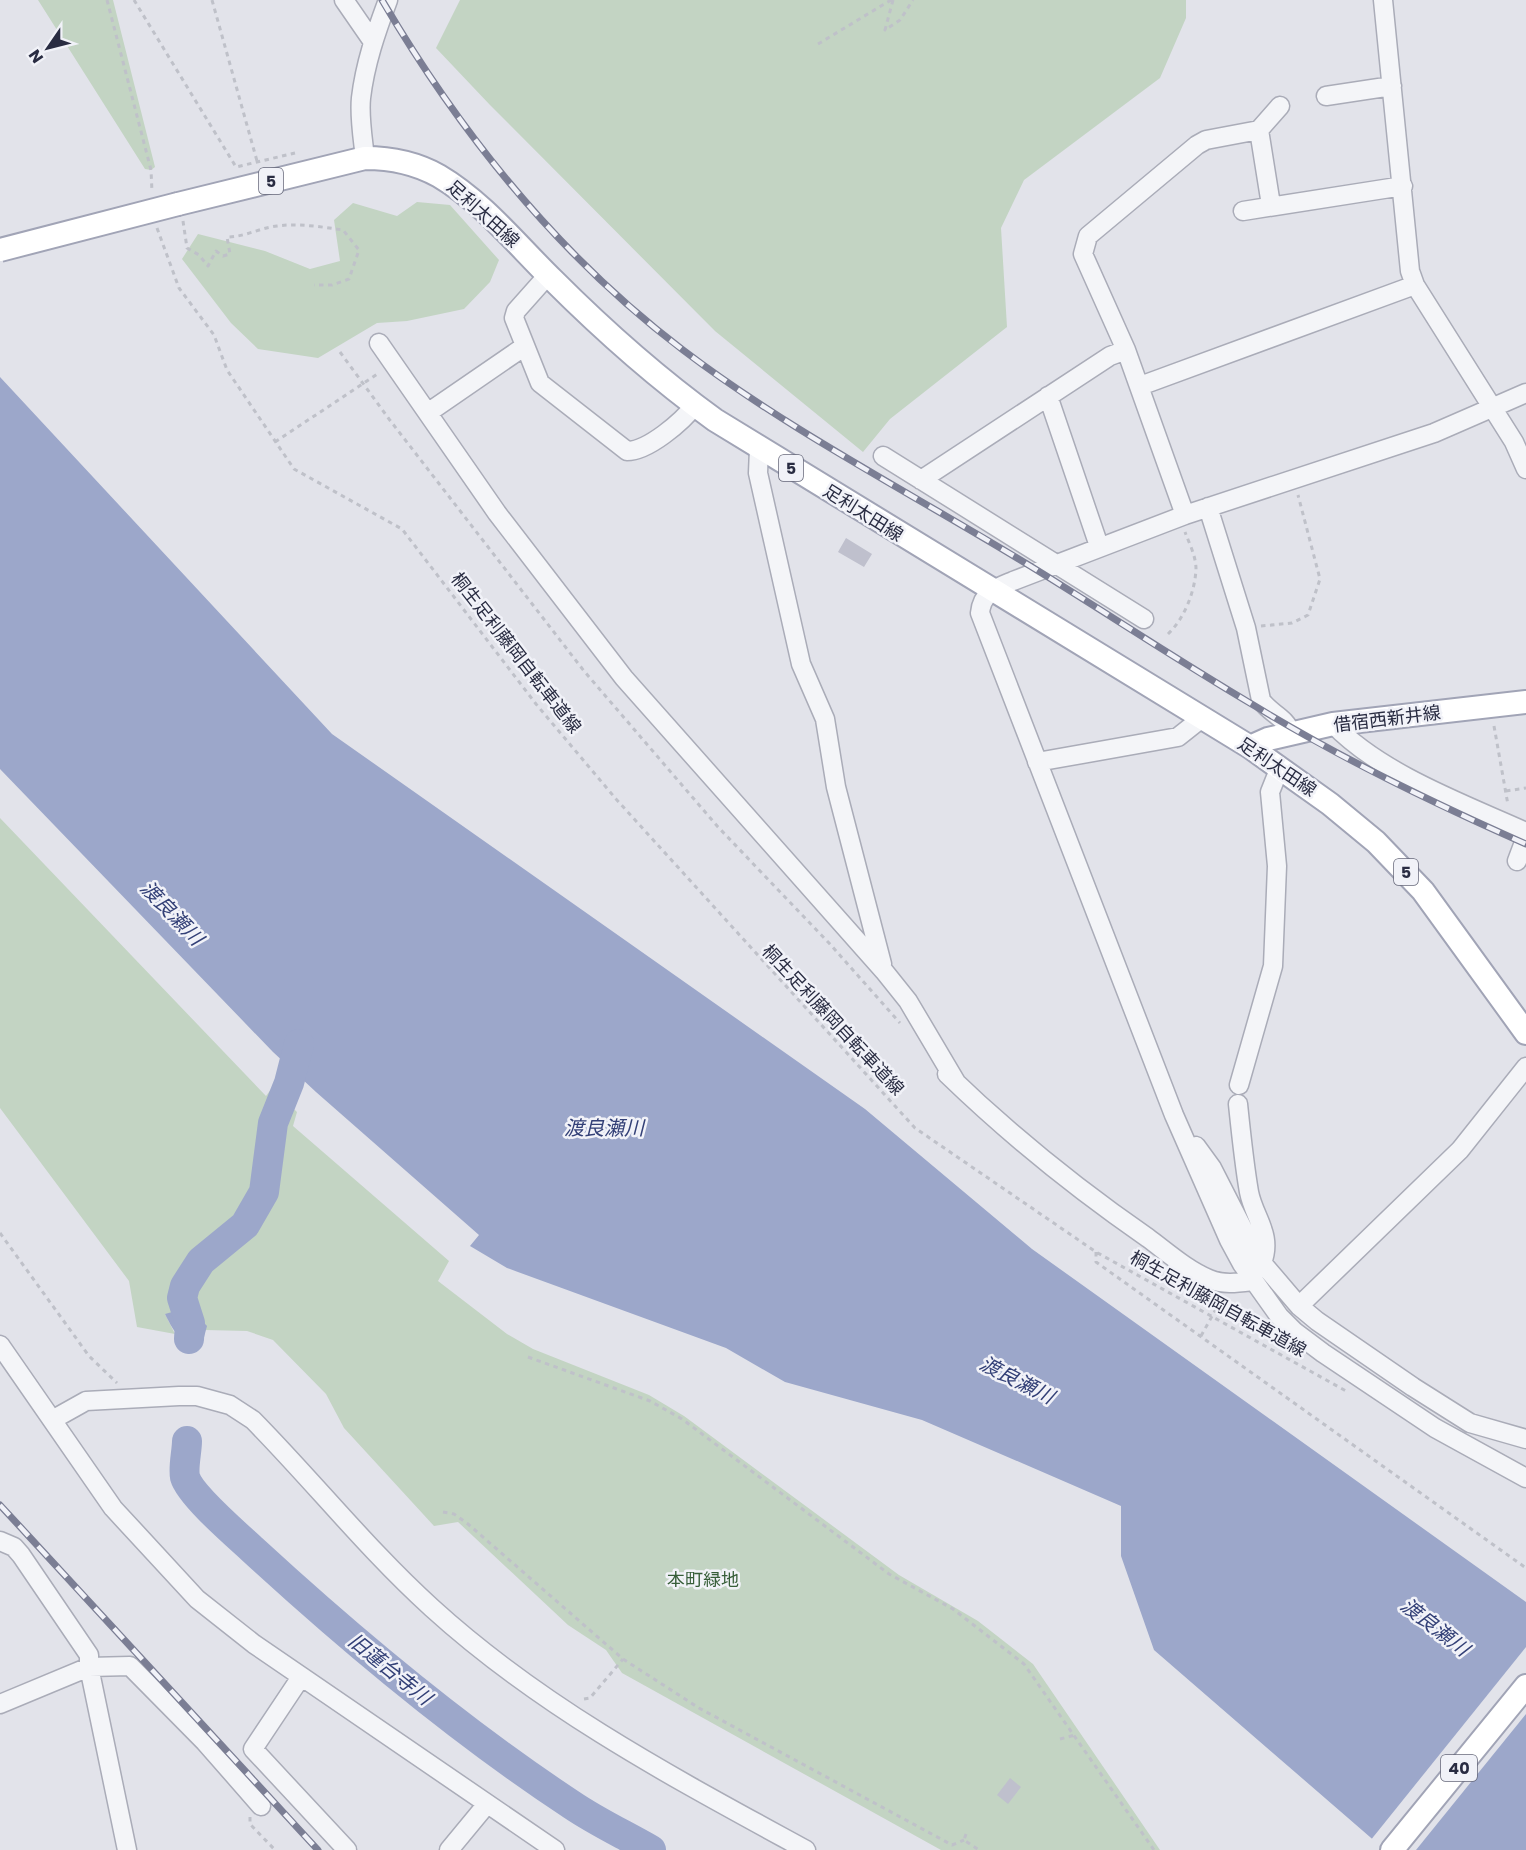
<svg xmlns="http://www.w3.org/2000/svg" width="1526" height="1850" viewBox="0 0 1526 1850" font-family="Poppins,'Noto Sans JP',sans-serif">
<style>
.green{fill:#c3d4c3}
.water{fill:#9ca7ca}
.pier{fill:#e2e3ea}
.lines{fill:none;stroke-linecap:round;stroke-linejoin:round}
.river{stroke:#9ca7ca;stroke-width:30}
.building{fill:#bfc0cd}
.minor-casing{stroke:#aaacb8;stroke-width:21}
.major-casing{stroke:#a1a4b6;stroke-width:26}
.path{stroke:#bfc1c9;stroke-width:3;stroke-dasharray:4.5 4.5;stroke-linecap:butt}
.minor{stroke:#f4f5f8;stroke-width:18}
.major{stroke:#fff;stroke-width:22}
.rail-casing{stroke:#7b7e94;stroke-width:7}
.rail{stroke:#f1f2f8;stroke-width:4.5;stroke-dasharray:14;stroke-linecap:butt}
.major-bridge-casing{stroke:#a1a4b6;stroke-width:26;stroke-linecap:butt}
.major-bridge{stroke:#fff;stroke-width:22}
.labels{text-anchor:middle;stroke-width:5;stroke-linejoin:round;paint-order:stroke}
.shield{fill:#f1f2f8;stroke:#656779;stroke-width:1.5}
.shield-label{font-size:16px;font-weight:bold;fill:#292c42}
.street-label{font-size:18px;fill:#292c42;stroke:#f1f2f8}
.park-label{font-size:18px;fill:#375e39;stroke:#f1f2f8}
.water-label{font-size:20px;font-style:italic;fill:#334077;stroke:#f1f2f8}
</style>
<rect width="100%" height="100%" fill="#e2e3ea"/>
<path class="green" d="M38,0H113L155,167L151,170L145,169Z
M460,0H1186V18L1160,78L1024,180L1001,228L1007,327L890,419L863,452L715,331L490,105L436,48Z
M417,202L450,205L499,260L490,282L464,309L407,321L377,323L318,358L258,349L231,323L182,259L198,234L265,251L310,269L340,261L334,220L353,203L397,216Z
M0,818L266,1096L272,1088L297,1112L293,1126L449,1261L438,1281L507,1334L533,1349L649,1395L684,1416L899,1575L978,1621L1033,1664L1160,1850H941L622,1673L606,1650L568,1625L458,1522L434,1526L344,1428L326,1394L273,1340L247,1331L205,1330L206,1325L197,1318L165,1314L175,1334L137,1327L129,1281L0,1108Z"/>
<path class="water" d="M0,377L332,734L865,1109L1032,1249L1526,1602V1850H1385L1154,1650L1121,1556V1506L922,1420L785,1382L726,1348L507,1268L470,1246L479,1235L316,1092L273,1052L0,769Z
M190,1307L207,1326L203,1341C177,1338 176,1336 165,1314Z"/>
<path class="pier" d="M1526,1647V1714L1416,1850H1380L1370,1841Z"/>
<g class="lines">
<path class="river" d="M189,1339L190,1323L182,1298L185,1286L201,1261L245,1225L264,1192L273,1123L289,1083L299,1044
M187,1441C187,1451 183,1467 185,1477C190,1495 238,1536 253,1550C353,1642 458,1730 572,1805C597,1822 625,1835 651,1850"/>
</g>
<path class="building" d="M846,538L872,554L864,567L838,552Z
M1010,1778L1021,1787L1008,1804L997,1795Z"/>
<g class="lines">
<defs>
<path id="minor" d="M344,0L373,42
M1383,0L1410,271L1415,285L1514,442L1526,469
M1326,96L1392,86
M365,158C363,139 359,117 361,98C365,64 376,32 388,0
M1271,205L1259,130L1280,106
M1243,211L1403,186
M548,275L516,311L514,318L540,383L627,451C648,451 682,422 695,405
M379,343L497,513L624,678L884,971L908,1001L956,1082
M1140,386L1415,285
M1526,393L1434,433L1185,515L1013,581C996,588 982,592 980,613L1174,1115L1229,1240L1242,1264L1279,1316L1295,1332L1323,1353L1435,1428L1526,1478
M1048,396L1099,546
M429,412L525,346
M759,449L758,473L801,664L825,719L836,787L882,964
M883,456L1144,619
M921,480L1110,356L1126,350
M1208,507L1246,628L1261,700C1270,714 1285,716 1291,733
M1185,515L1126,350L1083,254L1088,236L1197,145L1206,140L1259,130
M1333,724C1381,774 1464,804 1526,832
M1037,762L1178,737L1202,718
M1517,861L1526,837
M947,1074C1009,1134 1077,1189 1148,1238C1167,1252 1187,1270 1209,1279C1224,1285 1237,1283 1253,1281
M1239,1085L1273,966L1277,866L1270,792L1280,767
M1238,1104C1241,1133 1244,1163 1249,1192C1254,1218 1273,1234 1262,1263
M1196,1146L1212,1168L1258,1258L1299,1306L1317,1321L1413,1387L1470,1423L1526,1439
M1299,1306L1460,1150L1526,1067
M0,1345L113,1508L197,1599L254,1644L555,1850
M52,1420L86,1401L179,1396H197L230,1405L253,1420C314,1482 368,1550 432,1608C543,1709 676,1779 806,1850
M0,1541L14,1547L21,1555L89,1655V1667L130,1666L205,1742L261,1806
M301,1677L253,1749L347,1850
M0,1704L89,1667L127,1850
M449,1850L487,1804"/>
<path id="major" d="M178,204L365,158C390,158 416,163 439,176C483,202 517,245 553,280C604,331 657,378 715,420L1250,747L1330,804L1376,842L1423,891L1526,1033
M1250,747L1268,739L1333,724L1526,702
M1392,1850L1526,1686"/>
</defs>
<use href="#minor" class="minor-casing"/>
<use href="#major" class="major-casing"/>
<path class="path" d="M107,0L151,170L152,192
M134,0L236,167L295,153
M212,0L257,161
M893,0L885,30L900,20L913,0
M818,44L891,0
M183,221L187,248L199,255L208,266L216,251L223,256L230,254L227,237C245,237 259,228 277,226C299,223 322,227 343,230L359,250L349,279L332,285H314
M157,228L179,288L214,335L227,370L294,469L402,529L536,704L616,799L915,1128L1096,1252L1346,1391
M340,352L389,419L584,671L718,827L829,943L900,1023
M275,442L379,373
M1261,626L1292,623L1308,615L1320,579L1298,495
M1168,634C1184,619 1195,592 1196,569C1196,556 1189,543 1185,532
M1494,726L1508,805
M1506,791L1526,788
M0,1233L89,1356L117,1383
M1096,1252V1262L1526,1568
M1201,1336L1221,1300
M528,1357L650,1401L682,1419L889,1574L953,1609L1024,1664L1154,1850
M443,1512L454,1514L468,1524L623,1659L699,1708L952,1845L964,1840
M584,1699L590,1698L623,1659
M1060,1739L1075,1735
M250,1817V1824L275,1850
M966,1834L964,1840L979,1850"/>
<use href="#minor" class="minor"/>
<use href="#major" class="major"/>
<defs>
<path id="rail" d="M382,0C460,133 559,256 683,350C792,433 922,499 1040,572C1111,616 1182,663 1255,706C1342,759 1433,803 1526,844
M0,1505L318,1850"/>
</defs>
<use href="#rail" class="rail-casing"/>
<use href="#rail" class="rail"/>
<defs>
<path id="major-bridge" d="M0,250L178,204"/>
</defs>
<use href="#major-bridge" class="major-bridge-casing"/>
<use href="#major-bridge" class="major-bridge"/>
</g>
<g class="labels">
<g class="shield">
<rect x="259" y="168" width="24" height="26" rx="4.5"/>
<rect x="779" y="455" width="24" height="26" rx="4.5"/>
<rect x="1394" y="859" width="24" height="26" rx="4.5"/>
<rect x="1441" y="1755" width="36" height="26" rx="4.5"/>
</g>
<g class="shield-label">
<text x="271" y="187">5</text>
<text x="791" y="474">5</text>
<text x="1406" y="878">5</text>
<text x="1459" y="1774">40</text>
</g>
<g class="street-label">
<text transform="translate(483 214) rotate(42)" y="6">足利太田線</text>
<text transform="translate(863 513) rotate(32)" y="6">足利太田線</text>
<text transform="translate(516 653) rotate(52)" y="6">桐生足利藤岡自転車道線</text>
<text transform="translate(1387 719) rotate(-7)" y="6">借宿西新井線</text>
<text transform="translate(1277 767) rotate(34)" y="6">足利太田線</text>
<text transform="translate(833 1020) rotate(47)" y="6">桐生足利藤岡自転車道線</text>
<text transform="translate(1218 1304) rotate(29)" y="6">桐生足利藤岡自転車道線</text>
</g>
<g class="park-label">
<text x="703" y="1586">本町緑地</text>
</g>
<g class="water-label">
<text transform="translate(172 913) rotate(46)" y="7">渡良瀬川</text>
<text x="604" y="1135">渡良瀬川</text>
<text transform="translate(1017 1380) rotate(27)" y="7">渡良瀬川</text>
<text transform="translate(1435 1627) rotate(38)" y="7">渡良瀬川</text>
<text transform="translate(390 1669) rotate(39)" y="7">旧蓮台寺川</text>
</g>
</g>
<g transform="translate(48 48) rotate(235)" stroke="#f1f2f8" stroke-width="4.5" paint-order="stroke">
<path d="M0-4.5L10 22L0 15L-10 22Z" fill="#292c42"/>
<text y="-9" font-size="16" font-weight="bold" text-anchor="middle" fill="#292c42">N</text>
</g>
</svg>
